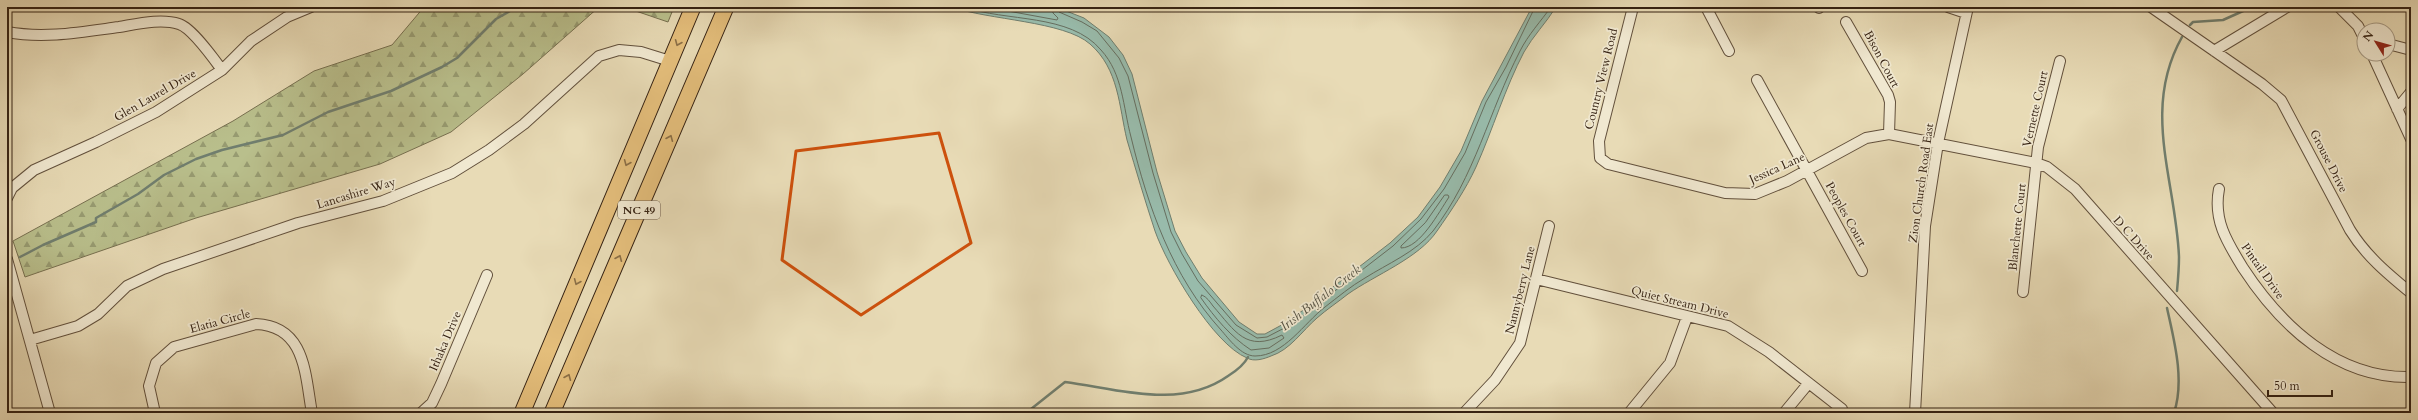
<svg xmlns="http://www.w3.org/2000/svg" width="2418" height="420" viewBox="0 0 2418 420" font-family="Cardo,serif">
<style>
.forest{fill:url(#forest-firs);stroke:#777050}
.water{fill:#98bbab;stroke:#707e6e}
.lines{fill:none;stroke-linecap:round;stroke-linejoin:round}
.shore{stroke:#666e5f;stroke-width:1}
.stream{stroke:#707e6e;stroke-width:2.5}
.minor-casing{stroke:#62503c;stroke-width:12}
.highway-casing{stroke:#352213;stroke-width:17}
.minor{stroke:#f0e8d0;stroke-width:10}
.highway{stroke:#e4be7b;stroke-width:15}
.oneway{stroke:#8c7047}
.marked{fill:none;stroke:#cd510d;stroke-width:3;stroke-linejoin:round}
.labels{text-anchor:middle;stroke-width:3.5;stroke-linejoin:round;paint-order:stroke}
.shield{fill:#f0e8d0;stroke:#6d5d4c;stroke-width:1}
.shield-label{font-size:11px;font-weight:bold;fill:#352213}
.street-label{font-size:12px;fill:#352213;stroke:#f0e8d0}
.water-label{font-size:13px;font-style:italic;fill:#535041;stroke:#f0e8d0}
</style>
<defs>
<pattern id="forest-firs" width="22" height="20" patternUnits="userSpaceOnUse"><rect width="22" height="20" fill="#b9bf8c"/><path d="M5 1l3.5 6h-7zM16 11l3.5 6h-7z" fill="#979b71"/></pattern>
</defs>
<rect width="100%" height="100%" fill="#e8dbb6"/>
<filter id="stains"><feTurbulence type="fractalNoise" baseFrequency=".005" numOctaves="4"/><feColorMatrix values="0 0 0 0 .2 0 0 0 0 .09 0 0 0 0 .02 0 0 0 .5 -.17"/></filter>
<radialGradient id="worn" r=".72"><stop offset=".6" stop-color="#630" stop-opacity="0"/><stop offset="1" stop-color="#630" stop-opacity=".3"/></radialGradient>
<path class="forest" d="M424,7H599L523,74L451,132L380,164L196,218L25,277L13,241L233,121L314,71L392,45Z
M624,7H674L668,22Z"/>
<path class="water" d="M952,7H1056L1084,18L1109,37L1123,55L1132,74L1157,172L1175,231L1186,252L1202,278L1239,322L1257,334H1265L1289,321L1390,243L1418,217L1440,187L1461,151L1482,101L1532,7H1556C1546,23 1533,36 1524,52C1505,88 1493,129 1476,167C1466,189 1451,211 1437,231C1419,258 1375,275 1348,294C1338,302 1326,310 1317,318C1302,331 1290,350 1271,356C1264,359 1254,362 1247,358C1213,344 1167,265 1155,231C1145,201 1136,170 1127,140C1119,107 1119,69 1090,44C1064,21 988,20 952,7Z"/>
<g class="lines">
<path class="shore" d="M964,7C1006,22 1070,13 1101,50C1123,74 1123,107 1131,137C1148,207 1172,276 1221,330C1229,339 1241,356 1255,356C1284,356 1304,323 1325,307C1338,297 1351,286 1365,278C1387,264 1416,252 1433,231C1475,177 1489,111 1520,51C1528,35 1541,21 1551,7
M986,7L1057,20L1058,18L1053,13L1052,7
M1057,7L1059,12L1082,22L1097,31L1119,58L1128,76L1153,173L1171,232L1182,254L1198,281L1236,325L1257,338L1267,337L1292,324L1393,246L1421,219L1444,189L1465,153L1486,102L1506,67L1535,7
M1445,195H1448L1449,197C1439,212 1420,248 1401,248V246L1425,223Z
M1202,295C1207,297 1210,302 1213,306C1235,331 1246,353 1282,335L1284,338L1269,348L1251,350C1231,337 1215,318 1201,298Z"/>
<path class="stream" d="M2190,25L2193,22L2223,20L2252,7
M20,257L43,245L96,222V218L138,194L164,175L196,159L222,150L283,135L328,112L391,91L442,67L457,58L496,19L517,7
M2177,291C2178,280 2179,268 2179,257C2176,181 2141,110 2182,37
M2167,308C2174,340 2185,380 2174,413
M907,413L916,410L935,413
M1026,413L1065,382C1118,389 1180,410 1228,376C1236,371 1244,365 1248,357"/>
<defs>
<path id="minor" d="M1633,7L1599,141L1600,158L1608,164L1725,193L1755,194L1787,181L1866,138L1889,134L2036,163L2047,167L2075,189L2273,413
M1706,7L1729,51
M1818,7L1819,8
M1948,7L1966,13
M2151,7L2262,84L2281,100L2350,230C2366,256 2388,274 2411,293
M2339,7L2358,26L2364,38
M1846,22L1888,95L1890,102L1889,134
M7,32C44,39 82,32 119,27C137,24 161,18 179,24C192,28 214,59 222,70
M2388,44L2411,50
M2214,51L2287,7
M2372,54L2411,139
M1757,80L1862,271
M2397,109L2411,92
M2219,189C2213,220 2227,242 2243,268C2281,326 2337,379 2411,377
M7,198L12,188L34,170L96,142L156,112L222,70L251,41L287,17L311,7
M7,259L50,413
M1536,279L1728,326L1769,352L1842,409
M2023,292L2038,147L2060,61
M30,340L78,326L98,314L127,286L163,269L298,223L383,201L452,173L489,150L524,124L599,56L619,50L641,52L670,61
M155,413L149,386L156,363L174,347L256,324C306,326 305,375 312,413
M421,413L432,403L441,384L487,275
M1464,413L1495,380L1520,343L1549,226
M1629,413L1670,363L1687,317
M1784,413L1808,384
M1915,413L1925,226L1938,143L1968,7"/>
<path id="highway" d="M522,413L693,7
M552,413L726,7"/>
</defs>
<use href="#minor" class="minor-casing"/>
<use href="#highway" class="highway-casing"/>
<use href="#minor" class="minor"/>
<use href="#highway" class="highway"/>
</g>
<defs><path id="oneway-chevron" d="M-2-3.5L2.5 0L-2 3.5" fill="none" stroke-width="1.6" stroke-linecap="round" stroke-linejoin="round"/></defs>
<g class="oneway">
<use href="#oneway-chevron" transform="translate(678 43) rotate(113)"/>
<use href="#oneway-chevron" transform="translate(670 138) rotate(-67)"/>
<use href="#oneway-chevron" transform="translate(627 163) rotate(113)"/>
<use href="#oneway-chevron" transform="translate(619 258) rotate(-67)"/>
<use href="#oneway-chevron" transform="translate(577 282) rotate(113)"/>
<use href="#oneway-chevron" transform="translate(568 377) rotate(-67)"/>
</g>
<path class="marked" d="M939,133L971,243L861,315L782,260L796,151Z"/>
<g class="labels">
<rect class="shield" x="618" y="201" width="42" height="18" rx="3"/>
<g class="shield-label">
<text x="639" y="214">NC 49</text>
</g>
<g class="street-label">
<text transform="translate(1882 59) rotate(62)" y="4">Bison Court</text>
<text transform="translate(1601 79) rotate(-76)" y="4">Country View Road</text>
<text transform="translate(155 95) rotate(-30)" y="4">Glen Laurel Drive</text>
<text transform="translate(2035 109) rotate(-77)" y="4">Vernette Court</text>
<text transform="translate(2329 161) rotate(63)" y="4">Grouse Drive</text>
<text transform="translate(1777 168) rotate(-24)" y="4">Jessica Lane</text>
<text transform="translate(1921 183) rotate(-82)" y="4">Zion Church Road East</text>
<text transform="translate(356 193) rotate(-17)" y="4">Lancashire Way</text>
<text transform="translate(1846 214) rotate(61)" y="4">Peoples Court</text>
<text transform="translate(2017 227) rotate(-84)" y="4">Blanchette Court</text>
<text transform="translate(2134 238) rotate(48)" y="4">D C Drive</text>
<text transform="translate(2263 271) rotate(55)" y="4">Pintail Drive</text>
<text transform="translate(1520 290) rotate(-76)" y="4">Nannyberry Lane</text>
<text transform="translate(1680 302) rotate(14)" y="4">Quiet Stream Drive</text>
<text transform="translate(220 321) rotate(-15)" y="4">Elatia Circle</text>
<text transform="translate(445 341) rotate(-67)" y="4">Ithaka Drive</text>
</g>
<g class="water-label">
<text transform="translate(1320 297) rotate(-38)" y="5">Irish Buffalo Creek</text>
</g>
</g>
<rect width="2418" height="420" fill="none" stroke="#e8dbb6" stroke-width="24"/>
<rect x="8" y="8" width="2402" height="404" fill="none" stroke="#352213" stroke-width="2"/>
<rect x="12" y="12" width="2394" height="396" fill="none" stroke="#352213"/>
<g transform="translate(2376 42) rotate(307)"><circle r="19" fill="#f0e8d0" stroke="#a59984"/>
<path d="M0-3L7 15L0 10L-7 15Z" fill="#8f2418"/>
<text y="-6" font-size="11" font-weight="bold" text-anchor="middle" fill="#352213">N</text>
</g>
<path d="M2268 390v6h64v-6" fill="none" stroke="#352213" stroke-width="2"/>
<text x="2274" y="390" font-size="12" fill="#352213" stroke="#f0e8d0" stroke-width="3" paint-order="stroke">50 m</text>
<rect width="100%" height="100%" filter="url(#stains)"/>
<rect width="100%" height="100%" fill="url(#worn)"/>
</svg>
